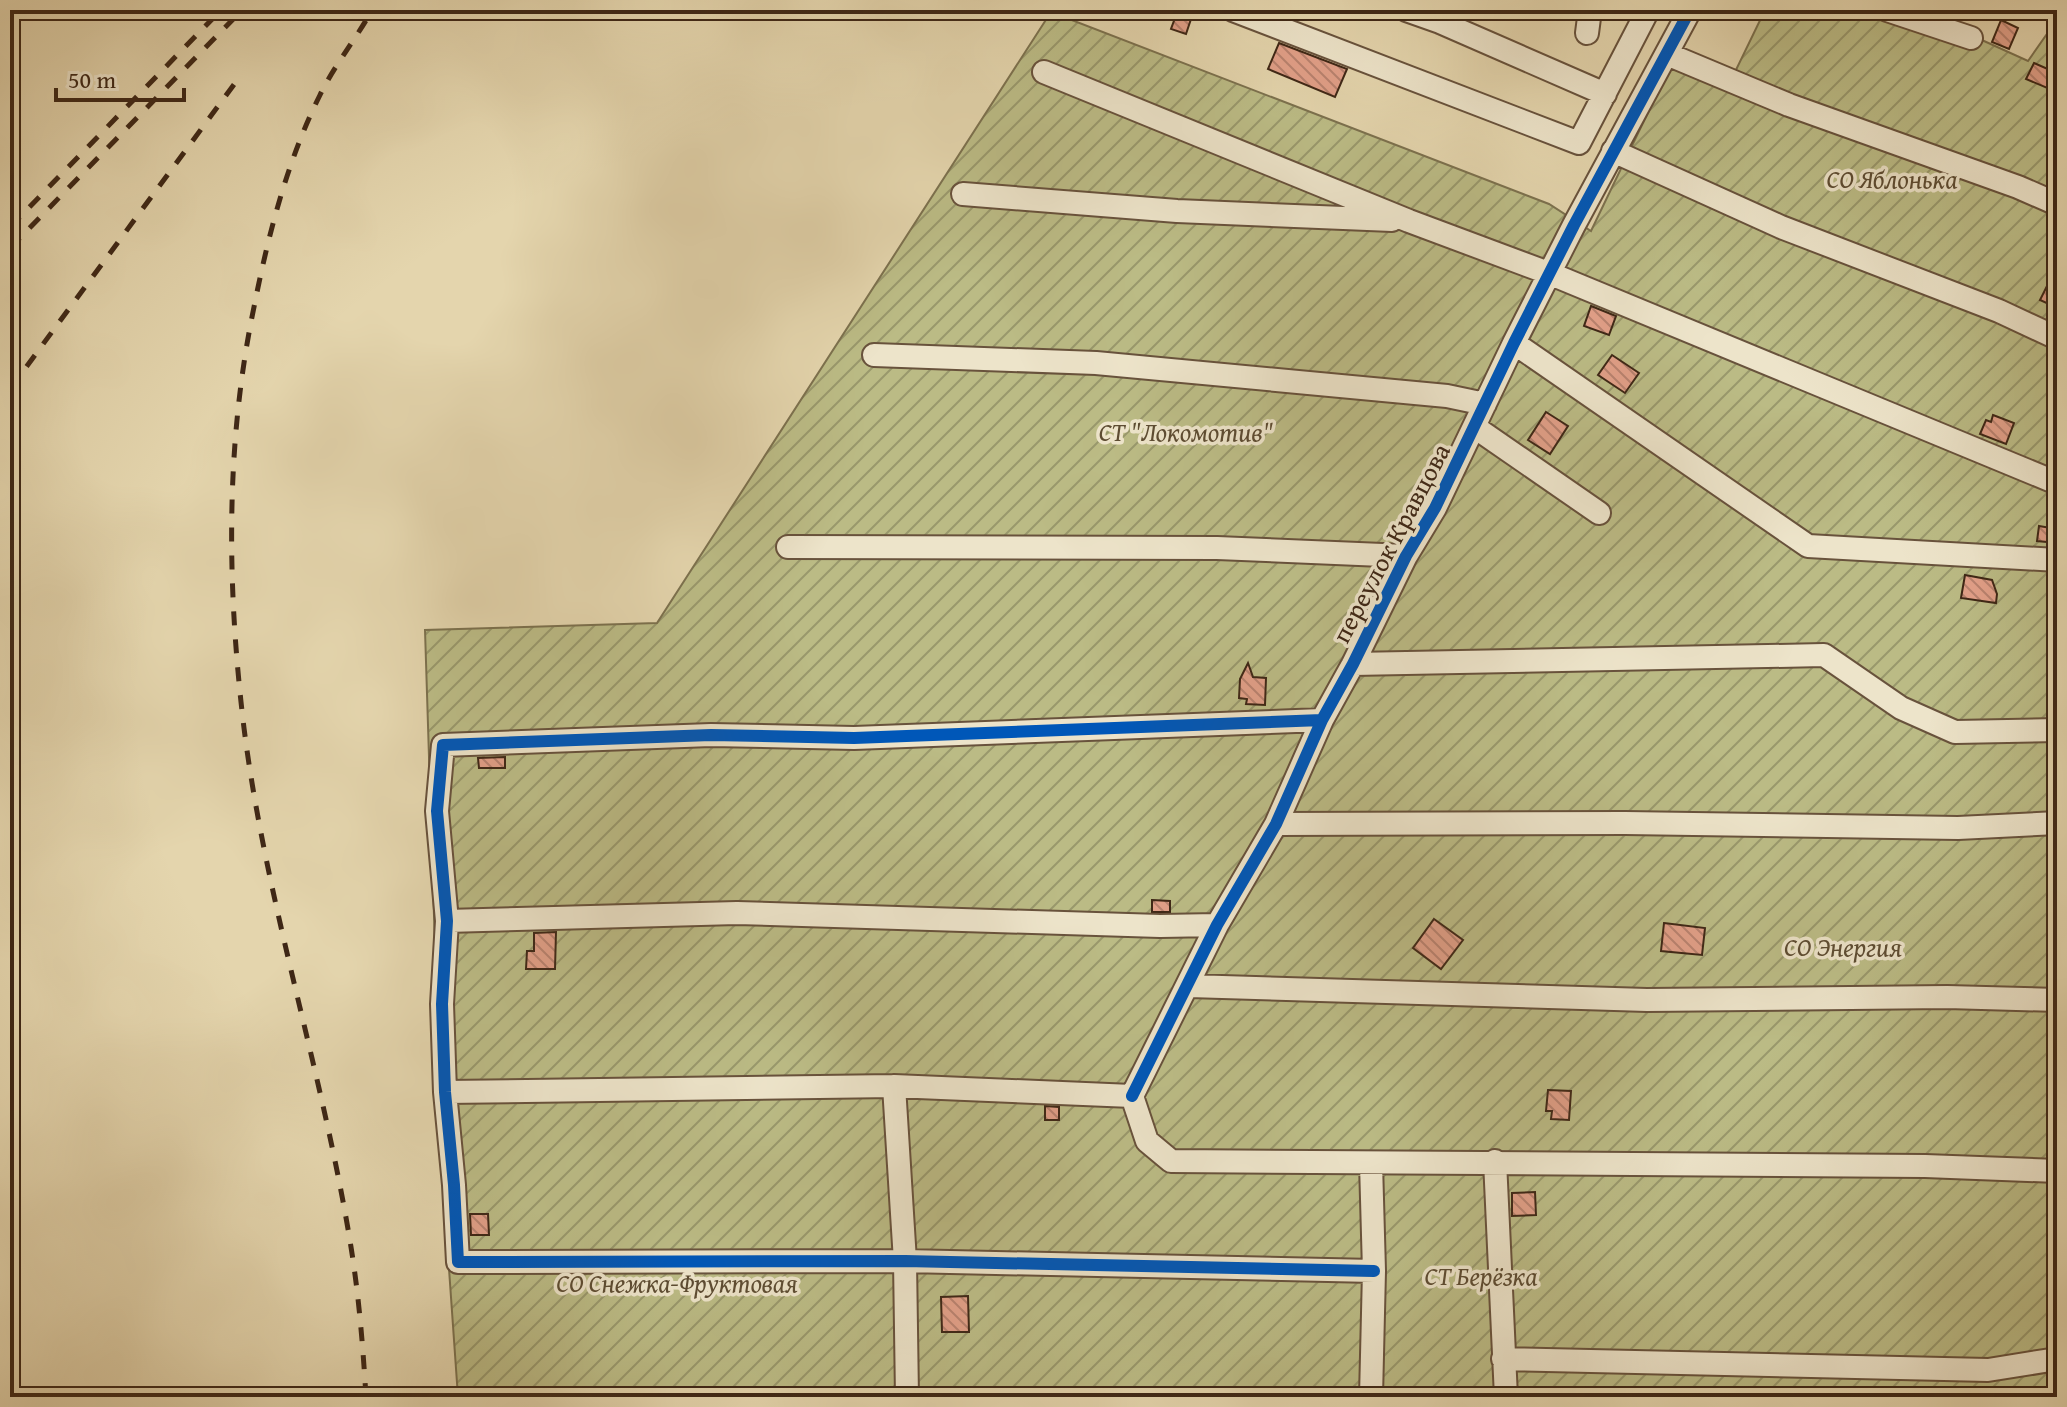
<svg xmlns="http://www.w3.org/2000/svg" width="2067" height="1407" viewBox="0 0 2067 1407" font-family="'Gentium Book Plus',serif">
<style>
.garden{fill:url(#garden-furrows);stroke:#7c714e;stroke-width:2}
.building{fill:url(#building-back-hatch);stroke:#3e2716;stroke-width:2}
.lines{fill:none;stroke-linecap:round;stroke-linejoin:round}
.minor-casing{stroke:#68523c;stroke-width:26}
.minor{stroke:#ede4ca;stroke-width:22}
.rail{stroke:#3e2716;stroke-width:5;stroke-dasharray:14 14;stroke-linecap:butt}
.cycleway-casing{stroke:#ede4ca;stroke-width:17}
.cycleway{stroke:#0057b8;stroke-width:12}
.labels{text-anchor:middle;stroke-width:7;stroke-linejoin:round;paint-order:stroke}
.park-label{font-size:26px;font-style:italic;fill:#5d4c32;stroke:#ede4ca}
.street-label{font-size:26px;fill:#3e2716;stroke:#ede4ca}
</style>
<defs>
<pattern id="garden-furrows" width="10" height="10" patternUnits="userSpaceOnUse" patternTransform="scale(2)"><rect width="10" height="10" fill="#bbbb85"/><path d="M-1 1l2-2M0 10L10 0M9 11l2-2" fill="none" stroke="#99986c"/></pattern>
<pattern id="building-back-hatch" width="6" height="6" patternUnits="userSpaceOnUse" patternTransform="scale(2)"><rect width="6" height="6" fill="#e2a089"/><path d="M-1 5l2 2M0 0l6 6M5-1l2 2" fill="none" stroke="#b9826f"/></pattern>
</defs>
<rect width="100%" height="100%" fill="#e4d5ad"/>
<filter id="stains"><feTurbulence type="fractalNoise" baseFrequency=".0025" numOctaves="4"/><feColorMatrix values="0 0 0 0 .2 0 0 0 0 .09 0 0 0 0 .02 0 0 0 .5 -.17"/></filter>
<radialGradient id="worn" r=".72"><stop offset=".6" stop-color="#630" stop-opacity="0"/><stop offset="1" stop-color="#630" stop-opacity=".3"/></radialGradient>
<path class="garden" d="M1765,10H1901L1973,36L2028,61L2049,31L2057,35V1397H458L442,1169L425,630L657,623L1051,12L1549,204L1591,231L1679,48L1735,72Z"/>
<path class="building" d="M1178,10H1194L1186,34L1171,29Z
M2001,20L2018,28L2009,49L1992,42Z
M1279,43L1347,69L1335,97L1268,69Z
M2034,63L2057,73L2052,90L2026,79Z
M2057,266V299L2053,306L2040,300Z
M1591,306L1616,316L1609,335L1584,326Z
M1612,355L1639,373L1625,393L1598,375Z
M1546,412L1568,426L1550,454L1528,440Z
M1993,415L2014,423L2006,444L1980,434L1986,420L1991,422Z
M2039,526L2057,529V543L2037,541Z
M1965,575L1992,580L1997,594L1996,603L1961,598Z
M1248,663L1253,677L1266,678L1265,705L1246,704L1247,699L1239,698L1240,679Z
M505,757V768H479L478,758Z
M1152,900L1170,901V912H1152Z
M1434,919L1463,940L1441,969L1413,948Z
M1664,923L1705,928L1702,955L1661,951Z
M556,932L555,969H526L527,951H534V933Z
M1548,1090L1571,1091L1569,1120L1551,1119L1552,1111H1546Z
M1045,1106L1059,1107V1120H1045Z
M1535,1192L1536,1215L1512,1216V1193Z
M470,1214H488L489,1235H471Z
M968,1296L969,1332H942L941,1297Z"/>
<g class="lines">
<defs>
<path id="minor" d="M1233,10L1579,143L1648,10
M1406,10L1440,22L1605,94
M1887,10L1971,38
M1587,33L1590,10
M1667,54L1789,105L2018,187L2057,204
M1044,72L1409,221L1551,274L2057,483
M1613,151L1781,227L1999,311L2057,338
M963,194L1177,211L1392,220
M1514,343L1808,546L2057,560
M874,355L1096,363L1447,396L1485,404
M1476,428L1599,513
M788,547L1217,548L1406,556
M1353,664L1824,655L1901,708L1955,732L2057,730
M1322,720L854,738L711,735L443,745L437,811L447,921L442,1004L445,1092L454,1185L458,1262L905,1261L1374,1271
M1276,824L1625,823L1958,828L2057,823
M447,921L737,913L1160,926L1217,925
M1189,986L1647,1000L1947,997L2057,1000
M894,1086L905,1261L907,1397
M445,1092L894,1086L1132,1096
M1132,1096L1217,925L1276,824L1322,720L1353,664L1406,556L1435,508L1514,343L1574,225L1690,10
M1132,1096L1147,1141L1171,1161L1925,1166L2057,1171
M1495,1161L1506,1397
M1371,1163L1374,1271L1371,1397
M1503,1359L1988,1370L2057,1359"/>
</defs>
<use href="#minor" class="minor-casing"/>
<use href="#minor" class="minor"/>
<path class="rail" d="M10,16L16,10
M10,227L221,10
M10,248L242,10
M10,389L241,75
M366,1397C363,1347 359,1297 351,1247C323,1073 266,903 244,728C227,588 225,446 254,307C268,236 287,161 320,95C334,66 356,39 372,10"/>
<defs>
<path id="cycleway" d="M1322,720L854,738L711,735L443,745L437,811L447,921L442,1004L445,1092L454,1185L458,1262L905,1261L1374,1271
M1132,1096L1217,925L1276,824L1322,720L1353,664L1406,556L1435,508L1514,343L1574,225L1690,10"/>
</defs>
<use href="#cycleway" class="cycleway-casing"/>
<use href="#cycleway" class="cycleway"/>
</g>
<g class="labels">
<g class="park-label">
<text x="1892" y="188">СО Яблонька</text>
<text x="1186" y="441">СТ "Локомотив"</text>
<text x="1843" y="956">СО Энергия</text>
<text x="1481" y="1285">СТ Берёзка</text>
<text x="677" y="1292">СО Снежка-Фруктовая</text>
</g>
<g class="street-label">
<text transform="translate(1391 543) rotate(-62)" y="9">переулок Кравцова</text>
</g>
</g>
<rect width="2067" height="1407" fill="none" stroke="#e4d5ad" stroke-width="40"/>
<rect x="12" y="12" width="2043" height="1383" fill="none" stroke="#3e2716" stroke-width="4"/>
<rect x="20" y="20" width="2027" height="1367" fill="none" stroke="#3e2716" stroke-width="2"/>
<path d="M56 88v12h128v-12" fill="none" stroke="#3e2716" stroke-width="4"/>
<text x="68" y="88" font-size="24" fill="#3e2716" stroke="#ede4ca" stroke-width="6" paint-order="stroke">50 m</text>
<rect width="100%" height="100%" filter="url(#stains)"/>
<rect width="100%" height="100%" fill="url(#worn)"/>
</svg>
